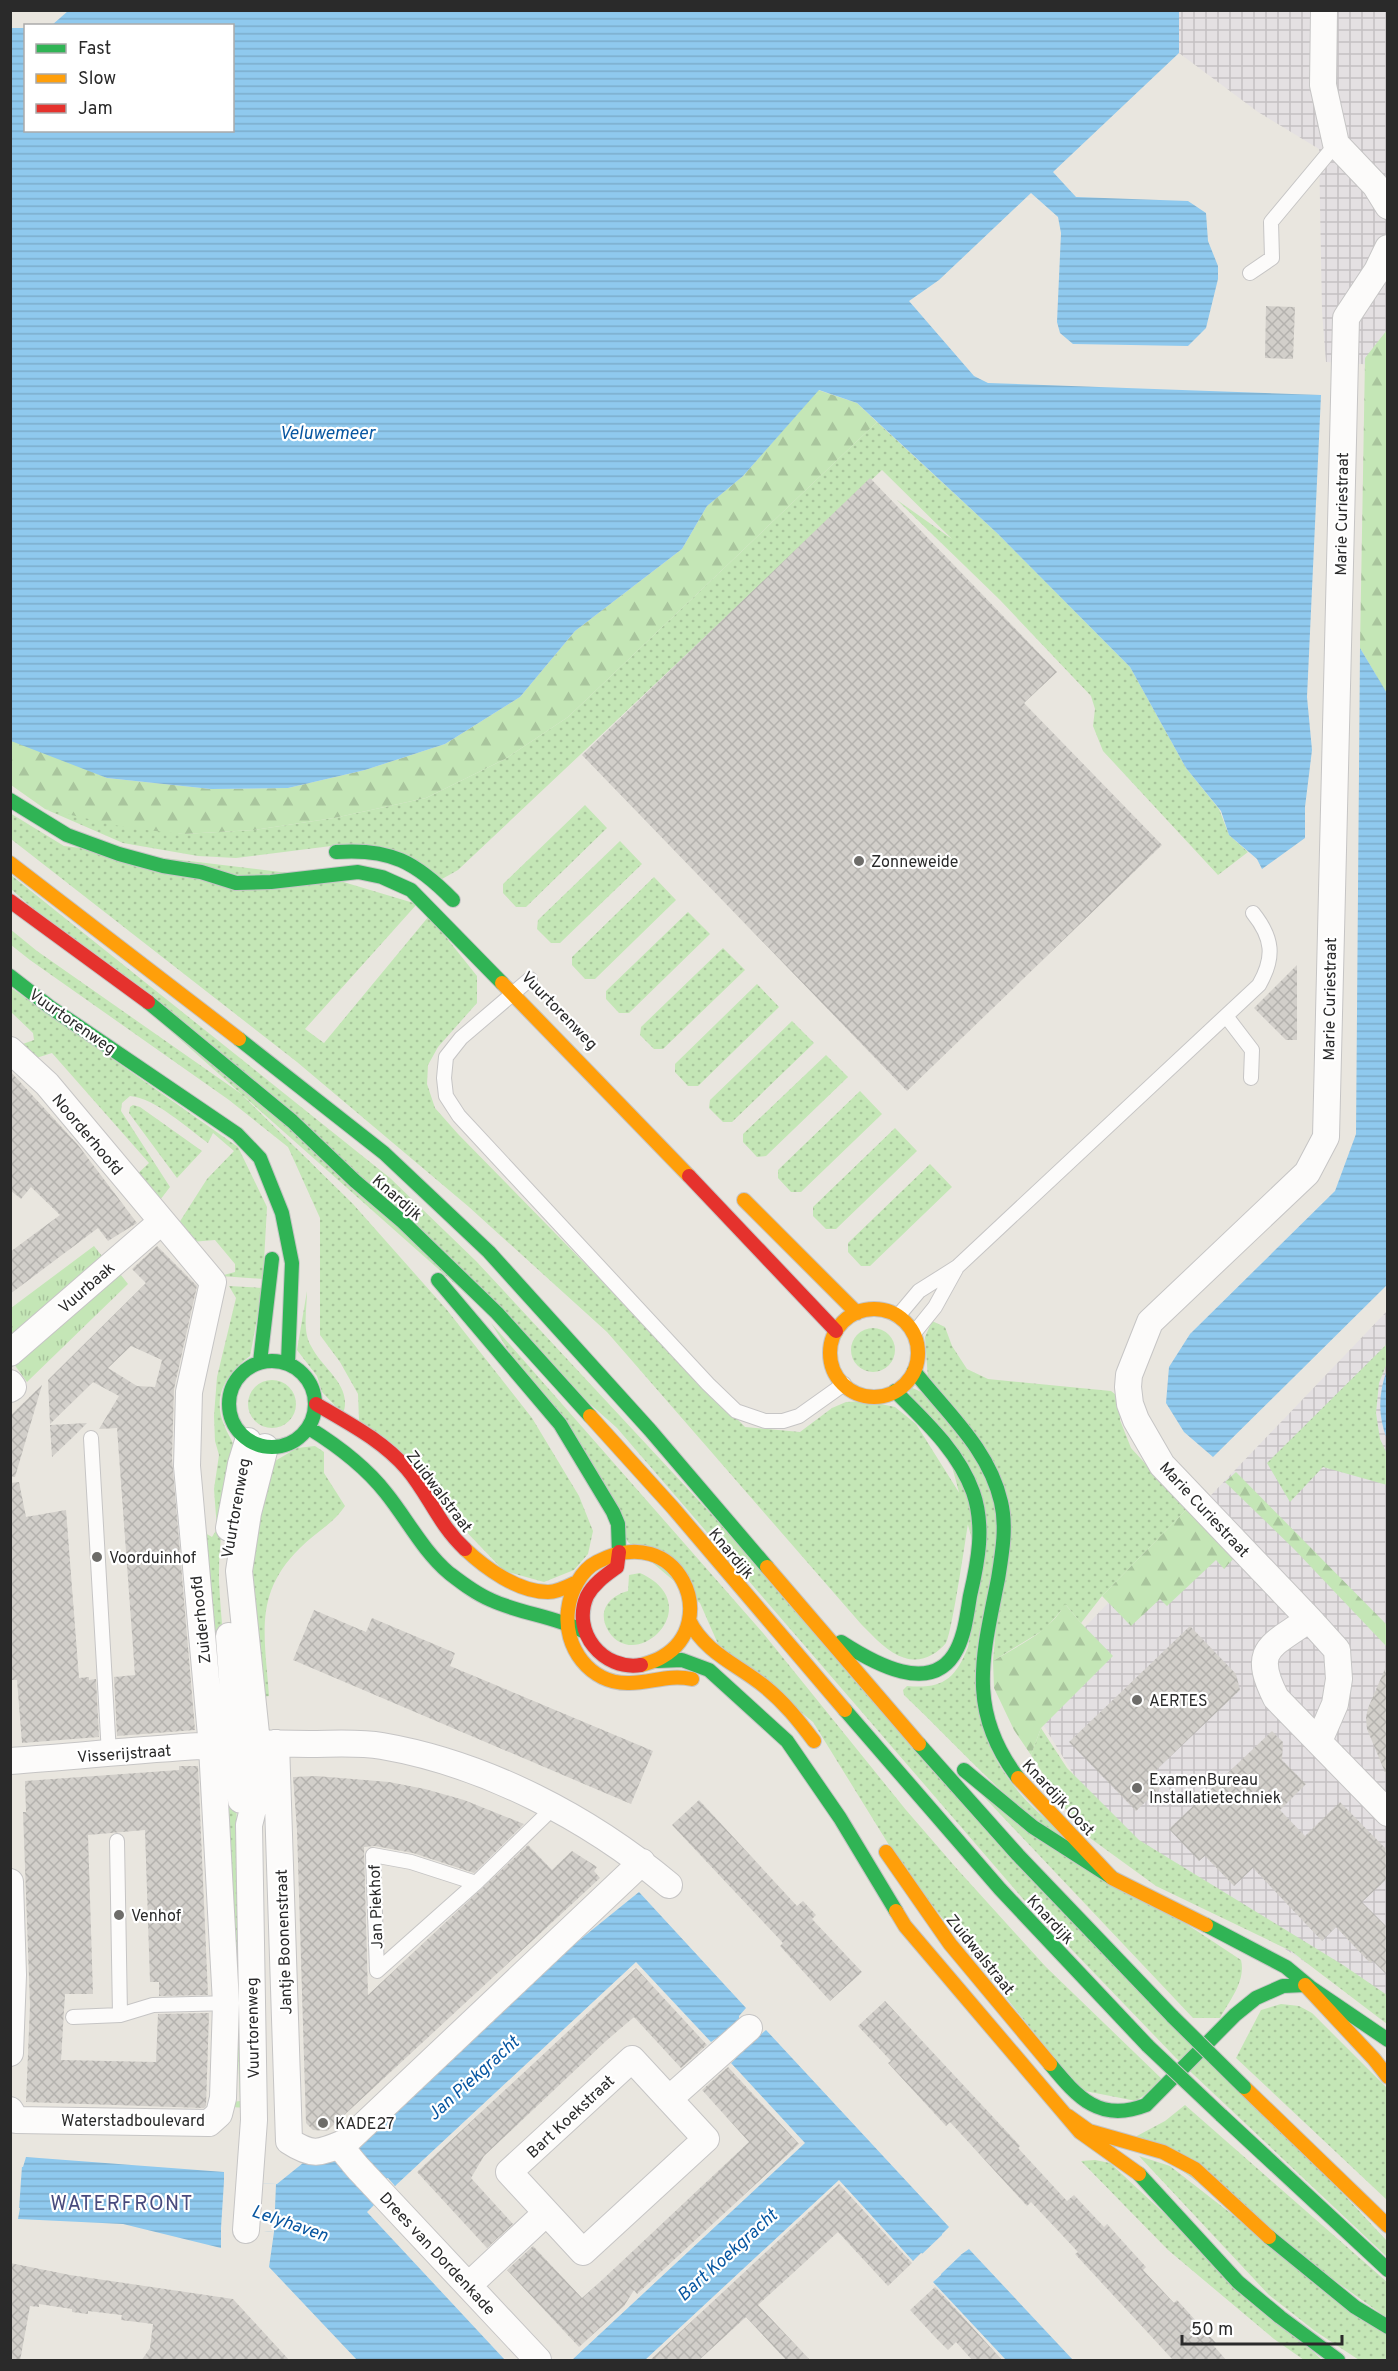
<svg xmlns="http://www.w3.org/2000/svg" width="1398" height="2371" viewBox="0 0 1398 2371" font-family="Overpass,sans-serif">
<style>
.industrial{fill:url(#industrial-grid)}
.grass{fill:url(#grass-dots)}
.forest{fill:url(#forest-firs)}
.park{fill:url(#park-tufts)}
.water{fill:url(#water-rules)}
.pier{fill:#e9e6df}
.building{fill:url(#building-cross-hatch);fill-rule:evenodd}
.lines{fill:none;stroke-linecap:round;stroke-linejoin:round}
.lane-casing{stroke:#c6c5c5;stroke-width:16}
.street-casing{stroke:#c6c5c5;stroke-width:28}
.fast-casing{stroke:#c6c5c5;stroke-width:16}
.slow-casing{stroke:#c6c5c5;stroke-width:16}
.jam-casing{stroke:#c6c5c5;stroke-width:16}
.lane{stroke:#fcfbfa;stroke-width:14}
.street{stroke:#fcfbfa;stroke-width:26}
.fast{stroke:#30b455;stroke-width:14}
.slow{stroke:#ff9f0a;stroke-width:14}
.jam{stroke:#e5322d;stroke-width:14}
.fast-bridge-casing{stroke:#c4c4c1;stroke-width:16;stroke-linecap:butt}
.fast-bridge{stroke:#30b455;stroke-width:14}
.poi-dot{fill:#6d6c69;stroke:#fff;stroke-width:2}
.labels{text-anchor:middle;stroke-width:4.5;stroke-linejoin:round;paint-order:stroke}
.street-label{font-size:16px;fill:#2a2a2a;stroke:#fff}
.poi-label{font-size:16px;fill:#2a2a2a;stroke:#fff;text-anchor:start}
.water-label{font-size:18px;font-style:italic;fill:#0756a1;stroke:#fff}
.quarter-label{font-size:20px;letter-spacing:1.5px;fill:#484a7d;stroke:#fff}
</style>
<defs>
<pattern id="industrial-grid" width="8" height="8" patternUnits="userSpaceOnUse" patternTransform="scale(1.5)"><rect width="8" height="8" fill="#e4e0e2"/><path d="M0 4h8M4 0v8" fill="none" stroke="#c4c0c2"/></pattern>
<pattern id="grass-dots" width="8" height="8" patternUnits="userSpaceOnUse" patternTransform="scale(1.5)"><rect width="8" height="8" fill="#c4e6b6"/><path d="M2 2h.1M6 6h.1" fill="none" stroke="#a9c59d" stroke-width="1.8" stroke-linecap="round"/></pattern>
<pattern id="forest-firs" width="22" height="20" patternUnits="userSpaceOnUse" patternTransform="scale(1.5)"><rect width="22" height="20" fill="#c4e6b6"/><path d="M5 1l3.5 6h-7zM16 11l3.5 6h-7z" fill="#a9c59d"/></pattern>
<pattern id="park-tufts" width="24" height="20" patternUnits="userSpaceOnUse" patternTransform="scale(1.5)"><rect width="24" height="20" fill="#c4e6b6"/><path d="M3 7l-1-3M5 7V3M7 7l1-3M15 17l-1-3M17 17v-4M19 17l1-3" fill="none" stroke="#a9c59d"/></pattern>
<pattern id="water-rules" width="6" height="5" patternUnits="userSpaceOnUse" patternTransform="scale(1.5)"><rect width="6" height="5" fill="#8fc9ee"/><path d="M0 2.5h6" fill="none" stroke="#7cadcc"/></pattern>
<pattern id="building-cross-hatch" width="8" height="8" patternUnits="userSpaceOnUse" patternTransform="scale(1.5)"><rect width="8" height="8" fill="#d2cfca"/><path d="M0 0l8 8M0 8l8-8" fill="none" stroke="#b4b2ae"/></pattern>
</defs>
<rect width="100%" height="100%" fill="#e9e6df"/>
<path class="industrial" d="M1179,11H1387L1388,355L1378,365L1326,362L1322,311L1319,149L1258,112L1179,53Z
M1387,1311V2015L1112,1837L1023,1692Z"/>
<path class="grass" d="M877,422L998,534L1130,667L1186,768L1219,809L1229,835L1248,852L1218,875L1103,751L1093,726L1095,709L1091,696L1000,600L897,500L952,539L882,470L458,870L442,879L347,844L236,858L198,856L123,843L45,809L183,834L254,830L334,818L426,798L505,759L568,717Z
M585,805L607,828L526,907H516L503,893V884Z
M10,813L64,846L330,878L417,904L305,1029L324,1043L429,916L477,976V1003L438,1047L428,1065L427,1084L435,1108L458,1134L745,1427L800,1432L832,1408L846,1402L867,1401L895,1407L916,1424L970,1510C967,1529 952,1634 946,1643C936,1655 921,1663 905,1658C888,1653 874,1637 861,1624L607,1332L469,1207L297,1062L11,839Z
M620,841L642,864L560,943H551L537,929L538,920Z
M11,875L390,1178L476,1261L1387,2241V2257L1176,2058L1024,1900L617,1428L11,889Z
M654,877L676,900L595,979H585L572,965V957Z
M688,912L710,934L629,1013H619L606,999V991Z
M10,929L37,951L240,1093L353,1204L447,1310L532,1418L579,1496L593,1531L588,1554L574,1570L544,1582L504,1571L359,1420L358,1394L340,1362L320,1335V1218L288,1147L229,1100L30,960L11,945Z
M723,948L745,970L663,1049H654L640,1035L641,1027Z
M757,984L779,1007L698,1086H688L675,1072V1064Z
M10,987L238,1147L267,1207L263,1279L220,1276L235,1272V1264L215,1240L191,1242L177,1226L207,1179L234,1151L213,1133L208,1143C187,1128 155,1098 130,1096L122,1103L121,1111L170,1187L157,1204L134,1177L149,1163L52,1053L33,1059L17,1046L34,1040L33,1033L11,1012Z
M792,1021L814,1043L732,1122H723L709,1108L710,1100Z
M826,1055L848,1077L766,1156L757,1157L743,1142V1134Z
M860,1091L882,1114L801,1192H791L778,1178V1170Z
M133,1105L140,1107L202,1151L177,1178L129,1113L130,1107Z
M895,1128L917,1151L836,1229H826L813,1216V1207Z
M930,1164L952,1187L870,1266H861L848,1252V1243Z
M229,1286L263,1288L250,1356C226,1374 211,1397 225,1427C228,1435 233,1441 235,1449C227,1493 218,1537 219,1582C221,1621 226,1661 229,1701H220L207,1546L200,1544L198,1529L212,1537L217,1529L214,1489L219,1455L215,1441L214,1416L217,1377L236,1298Z
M307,1291C307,1308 302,1331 311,1346C323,1370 353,1385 343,1414L322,1392L317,1376L297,1350Z
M932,1321L945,1327L952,1346L967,1369L988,1379L1111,1391L1120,1398V1420L1131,1448L1187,1509L1102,1596L1081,1623L1066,1605L1045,1629L993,1661L996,1627L928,1379L925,1337Z
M491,1323L763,1633L906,1810L958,1870L1046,1967L1164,2081L1136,2101L1080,2090L905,1871L813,1722L718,1644L700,1603L628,1542Z
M851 1350a22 22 0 1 1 44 0a22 22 0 1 1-44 0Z
M1387,1344V1363L1379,1383L1376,1413L1380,1439L1387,1454V1485L1323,1467L1290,1502L1267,1463Z
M248 1404a24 24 0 1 1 48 0a24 24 0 1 1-48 0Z
M912,1388C927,1392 941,1413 951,1425C972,1449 990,1476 996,1508C1002,1545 990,1583 982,1620C962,1710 989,1779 1064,1833L1059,1838C1001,1797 956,1744 904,1695L903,1690L907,1686C942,1689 955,1680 968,1647L990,1534L983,1493L973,1469L960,1449L910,1396L909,1391Z
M315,1446L324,1452V1473L345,1506C334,1523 315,1533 300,1548C253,1594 265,1636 269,1696L257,1698L249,1550L270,1464L297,1448Z
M640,1573C709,1604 637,1674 609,1632C596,1612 609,1596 628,1591L629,1575Z
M1041,1728L1067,1768L1139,1840L1343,1965L1387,1995V2024L1291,1951L1156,1886L1079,1830L1031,1755Z
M226,1770L235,1772L247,2108L232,2107V2102L240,2101Z
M968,1780L1241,1960C1246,1981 1230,2000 1220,2018H1193Z
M1281,2004L1299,2006L1312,2013L1387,2088V2200L1236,2058L1261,2010Z
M1185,2105L1387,2282V2318L1135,2137L1165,2121Z
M1139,2156L1170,2166L1387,2335V2360H1359L1315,2331L1269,2295Z
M1095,2160L1110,2163L1322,2360H1304L1274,2339L1168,2250L1081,2161Z"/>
<path class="forest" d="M1387,330V694L1360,648L1365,358Z
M818,390L857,403L877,422L568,717L505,759L426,798L334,818L254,830L183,834L128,828L45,809L11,785L10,736L107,778L211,789L288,788L365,770L445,744L520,697L575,631L682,549L707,506L743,476Z
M1236,1472L1387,1625V1647L1294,1549L1225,1482Z
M1187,1509L1235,1557L1224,1569L1216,1560L1167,1606L1160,1599L1131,1626L1102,1596Z
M1065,1604L1081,1623L1113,1656L1041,1728L1031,1755L1014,1730L994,1688L993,1661C1019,1645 1050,1632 1065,1604Z"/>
<path class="park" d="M94,1246L105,1260L11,1344V1308Z
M117,1270L128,1284L27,1382L11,1360Z"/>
<path class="water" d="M68,11H1179V53L1053,172L1076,197L1188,201L1206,213L1208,241L1218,266V279L1206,328L1188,346L1073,344L1060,333L1057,322L1061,233L1058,217L1031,193L939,280L909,301L974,376L988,383L1321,395L1307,697L1312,750L1305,807V838L1262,869L1257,859L1229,835L1221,811L1186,768L1130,667L998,534L857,403L819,390L743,476L707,506L682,549L575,631L520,697L445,744L365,770L288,788L211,789L107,778L11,741V28H25L26,130H232V26L52,25Z
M1360,648L1388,695L1387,1285L1213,1457L1184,1432L1166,1403L1169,1367L1190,1334L1335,1191L1356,1134Z
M1387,1370L1388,1439H1387C1378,1417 1378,1393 1387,1370Z
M639,1892L746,2008L739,2016V2019L758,2037L766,2030L949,2227L942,2234V2238L959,2256L969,2249L1073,2360H1006L933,2282L941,2275V2272L924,2254L921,2253L913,2261L839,2180L645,2360H572L805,2143L731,2063L738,2056V2053L721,2035L711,2042L636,1962L395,2186L388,2178L385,2179L367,2197L374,2205L367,2212L505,2360H357L269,2267L274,2232L221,2227V2248L123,2224L18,2219L20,2208H11L10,2166L23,2167L26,2157L224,2172V2182L277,2184Z"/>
<path class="pier" d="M11,2165L22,2166L19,2210L11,2209Z
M224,2181L276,2184L274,2232L221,2228Z
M942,2235L961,2255L941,2274L922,2254Z"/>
<path class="building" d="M1266,306L1295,307L1293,359L1265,358Z
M870,478L1057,672L1024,703L1162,845L907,1091L582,755Z
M1297,965V1040H1286L1254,1008Z
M10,1071L78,1145L137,1223L108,1241L98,1228L10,1294V1252L60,1215L31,1187L21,1199L10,1190Z
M157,1246L197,1286L174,1389L172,1458L195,1730L117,1736L114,1677L135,1675L117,1428L99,1429L119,1396L93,1382L50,1424L48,1380L146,1283L132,1269ZM131,1346L162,1360L155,1387L137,1386L108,1368Z
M42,1385L15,1477L10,1476V1416Z
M87,1423L72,1438L52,1457L50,1425Z
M19,1482L26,1517L66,1510L79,1678L89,1677V1680L96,1679L99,1737L22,1743L17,1680H12L10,1661V1483Z
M314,1610L366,1632L372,1618L455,1653L450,1666L653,1751L631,1804L293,1660Z
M1190,1626L1236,1674L1240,1690L1149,1777L1160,1788L1136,1811L1069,1742Z
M1388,1662V1777H1387L1367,1729L1366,1718L1368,1708Z
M1272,1731L1283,1742L1282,1760L1306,1784L1280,1810L1305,1836L1340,1802L1388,1851V1878L1362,1902L1388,1928V1976L1373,1961L1370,1963L1336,1927L1322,1941L1253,1868L1234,1886L1205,1856L1199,1861L1169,1829Z
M179,1766H198L208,1995L159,1996V1982H150L145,1830L88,1835L93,1994H65L61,2060L156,2062L158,2014L209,2013L206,2106L204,2108L26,2102L30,2005L23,1812H26L25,1781L179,1770Z
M316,1776L389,1782L425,1789L464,1800L524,1824L474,1873L413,1853L375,1846L364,1847L368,1995L528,1845L552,1870L572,1851L597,1867L594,1871L600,1878L327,2131L313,2130L306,2123L297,1830L293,1777Z
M699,1800L797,1906L803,1901L816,1915L812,1919L862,1972L830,2001L780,1946L783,1943L672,1825Z
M636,1968L707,2045L681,2068L634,2017L606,2041L484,2156L471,2178L513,2224L487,2248L417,2172Z
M885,2001L1020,2146L1018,2148L1067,2201L1074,2195L1104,2227L1107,2224L1146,2267L1143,2270L1174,2303L1177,2300L1216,2343L1213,2345L1227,2361H1174L1075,2254L1078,2252L1031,2202L1027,2206L950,2122L946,2126L888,2063L891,2061L858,2026Z
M728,2067L799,2144L637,2294L634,2290L624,2306L579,2347L507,2270L533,2246L582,2298L601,2281L749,2142L702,2090Z
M839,2184L912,2263L888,2286L838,2232L758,2305L811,2361H787L746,2317L698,2361H649Z
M10,2263L70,2275L233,2299L290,2361H141L150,2348L153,2324L121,2320L122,2315L88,2311V2314L72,2312V2309L39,2304V2307L30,2306L20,2361H10Z
M935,2287L952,2305L1003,2361H973L956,2342L948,2350L935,2337L910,2310Z"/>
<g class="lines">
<defs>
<path id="lane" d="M1250,273L1272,258L1271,222L1336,144
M530,979L461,1038L446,1057L444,1078L446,1096L459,1116L708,1384L736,1411L765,1421H783L799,1416L844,1384
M1226,1016L1252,1050L1251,1078
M898,1316L919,1291L957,1267L1259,985C1275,957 1273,938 1253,913
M914,1333L935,1307L956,1269
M91,1438L109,1754
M117,1841L120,2015
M476,1883L411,1862L373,1855L377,1971L476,1883L553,1808
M73,2017L120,2015L153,2005L231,2003"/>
<path id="street" d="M1324,10L1323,85L1336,144L1375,185L1388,206
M10,1050L47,1084L213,1282L189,1392L187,1466L212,1747L226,2003L223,2098L219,2114L209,2123L16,2120L10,2110
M10,1353L161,1222
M10,1383L13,1387L10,1389
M229,1528L241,1464L248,1441
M1309,1619L1162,1465L1136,1420L1130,1404L1128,1387L1129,1375L1150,1322L1307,1173L1326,1137L1346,318L1377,271L1388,248
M229,1636L241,1800
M1319,1741L1335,1704L1339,1679L1337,1650L1309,1619C1273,1646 1250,1647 1276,1698L1388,1813
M276,1743L289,2141C313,2157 320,2153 346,2142L642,1862
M10,1761C110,1754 210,1741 309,1744C333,1744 359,1742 382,1746C486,1764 589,1818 669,1885
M10,1882L13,1975L10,2053
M632,2059L706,2139L583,2252L509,2172Z
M669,2099L749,2028
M339,2145L357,2167L538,2360
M246,2230L254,2120L249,1825L256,1797L257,1743L239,1571L248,1513L265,1447
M469,2285L546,2213"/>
<path id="fast" d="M10,800L67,835L119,854L163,866L201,872L236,883L271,882L358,872L382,877L411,890L502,983
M336,852C390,848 416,862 453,900
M10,976L50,1007L237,1134L260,1158L282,1213L292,1263L288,1363
M148,1002L292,1121L355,1181L403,1222L497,1313L590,1416
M239,1039L384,1153L489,1252L650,1430L767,1567
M438,1280L560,1424L613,1512L618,1524L619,1552
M229 1404a43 43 0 1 1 86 0a43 43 0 1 1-86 0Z
M260,1362L272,1259
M914,1371C947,1413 989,1449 1001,1502C1007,1527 1002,1554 998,1579C983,1655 966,1710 1018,1778
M309,1428C338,1446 365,1466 386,1493C407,1519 423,1551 449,1573C462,1583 476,1594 491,1600C521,1614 554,1616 583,1631
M841,1642C872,1662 933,1698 957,1649C965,1633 967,1614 970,1596C978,1562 985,1526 973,1492C958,1451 925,1421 895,1391
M658,1661L682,1660L709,1670L787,1741L840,1818L896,1911
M845,1710L1000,1889L1148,2046
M919,1744L1018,1855L1173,2017
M964,1770L1033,1827L1111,1877
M1206,1925L1286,1967L1310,1987L1388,2040
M1050,2064C1078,2098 1100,2123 1146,2105L1235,2015L1256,1998L1283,1986L1305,1985
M1221,2115L1388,2270
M1139,2174L1238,2282L1280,2317L1338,2360
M1269,2237L1355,2307L1388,2327"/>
<path id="slow" d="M10,863L239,1039
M502,983L689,1176
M744,1200L857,1313
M830 1353a44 44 0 1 1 88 0a44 44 0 1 1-88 0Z
M590,1416L674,1509L845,1710
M465,1549C485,1568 518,1592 548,1592C557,1592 567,1587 575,1583
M767,1567L919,1744
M689,1620C704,1652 738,1665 764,1686C784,1702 799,1721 814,1741
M641,1665C648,1663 656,1661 662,1657C722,1623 679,1519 597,1562C581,1570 570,1592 568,1610C563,1647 590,1684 629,1683C652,1683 668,1674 692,1679
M1018,1778L1112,1878L1206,1925
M886,1852L950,1944L1050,2064
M896,1911L905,1926L1080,2132L1139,2174
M1305,1985L1374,2059L1388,2077
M1244,2087L1388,2226
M1068,2116L1089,2131L1163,2152L1195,2169L1269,2237"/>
<path id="jam" d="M10,901L148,1002
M689,1176L836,1331
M316,1404C348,1423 382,1440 407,1469C429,1495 439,1525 465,1549
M619,1552L617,1567C606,1575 594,1583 587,1596C571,1632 603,1671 641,1665"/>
</defs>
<use href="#lane" class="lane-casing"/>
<use href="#street" class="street-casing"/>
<use href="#fast" class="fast-casing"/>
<use href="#slow" class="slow-casing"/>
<use href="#jam" class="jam-casing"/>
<use href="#lane" class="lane"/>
<use href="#street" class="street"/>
<use href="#fast" class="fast"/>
<use href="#slow" class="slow"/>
<use href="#jam" class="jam"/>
<defs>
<path id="fast-bridge" d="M1173,2017L1244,2087
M1148,2046L1221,2115"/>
</defs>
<use href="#fast-bridge" class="fast-bridge-casing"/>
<use href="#fast-bridge" class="fast-bridge"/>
</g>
<g class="poi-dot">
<circle cx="859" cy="861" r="6"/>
<circle cx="97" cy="1557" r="6"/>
<circle cx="1137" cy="1700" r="6"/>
<circle cx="1137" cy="1788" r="6"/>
<circle cx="119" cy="1915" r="6"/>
<circle cx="323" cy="2123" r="6"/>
</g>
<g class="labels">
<g class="street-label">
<text transform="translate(1341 514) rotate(-89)" y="6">Marie Curiestraat</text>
<text transform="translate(1329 999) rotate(-89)" y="6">Marie Curiestraat</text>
<text transform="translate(560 1010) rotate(46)" y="6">Vuurtorenweg</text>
<text transform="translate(73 1021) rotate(35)" y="6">Vuurtorenweg</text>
<text transform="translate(88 1134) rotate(50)" y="6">Noorderhoofd</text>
<text transform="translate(398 1197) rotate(41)" y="6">Knardijk</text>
<text transform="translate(86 1287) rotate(-41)" y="6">Vuurbaak</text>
<text transform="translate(440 1491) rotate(53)" y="6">Zuidwalstraat</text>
<text transform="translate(235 1508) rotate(-80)" y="6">Vuurtorenweg</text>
<text transform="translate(1205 1509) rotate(47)" y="6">Marie Curiestraat</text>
<text transform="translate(732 1553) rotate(50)" y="6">Knardijk</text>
<text transform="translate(200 1620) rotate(-96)" y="6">Zuiderhoofd</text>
<text transform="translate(124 1753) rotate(-4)" y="6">Visserijstraat</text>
<text transform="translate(1059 1797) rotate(47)" y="6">Knardijk Oost</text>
<text transform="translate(375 1907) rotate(-92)" y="6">Jan Piekhof</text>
<text transform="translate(1051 1919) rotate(47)" y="6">Knardijk</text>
<text transform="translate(283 1942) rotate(-92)" y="6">Jantje Boonenstraat</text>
<text transform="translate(981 1954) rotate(51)" y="6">Zuidwalstraat</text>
<text transform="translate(252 2028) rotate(-91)" y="6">Vuurtorenweg</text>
<text transform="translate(570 2116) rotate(-43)" y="6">Bart Koekstraat</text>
<text x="133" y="2126">Waterstadboulevard</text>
<text transform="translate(438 2253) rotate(47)" y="6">Drees van Dordenkade</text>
</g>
<g class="poi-label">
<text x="871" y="867">Zonneweide</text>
<text x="109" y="1563">Voorduinhof</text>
<text x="1149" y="1706">AERTES</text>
<text x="1149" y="1785">ExamenBureau<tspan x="1149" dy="18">Installatietechniek</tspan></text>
<text x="131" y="1921">Venhof</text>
<text x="335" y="2129">KADE27</text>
</g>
<g class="water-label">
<text x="327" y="439">Veluwemeer</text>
<text transform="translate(473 2078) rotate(-42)" y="6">Jan Piekgracht</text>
<text transform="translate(290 2223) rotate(19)" y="6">Lelyhaven</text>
<text transform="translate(727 2255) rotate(-42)" y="6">Bart Koekgracht</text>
</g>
<g class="quarter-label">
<text x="122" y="2210">WATERFRONT</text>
</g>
</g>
<rect width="1398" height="2371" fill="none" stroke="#2a2a2a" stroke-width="24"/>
<rect x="24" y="24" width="210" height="108" fill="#ffffff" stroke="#aaaaaa" stroke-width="1.5"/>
<rect x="36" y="44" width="30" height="9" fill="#30b455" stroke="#aaaaaa" stroke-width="1.5"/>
<text x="78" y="54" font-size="18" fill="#2a2a2a">Fast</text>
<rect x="36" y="74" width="30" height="9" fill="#ff9f0a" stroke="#aaaaaa" stroke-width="1.5"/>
<text x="78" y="84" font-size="18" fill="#2a2a2a">Slow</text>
<rect x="36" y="104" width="30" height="9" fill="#e5322d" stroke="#aaaaaa" stroke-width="1.5"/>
<text x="78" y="114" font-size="18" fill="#2a2a2a">Jam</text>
<path d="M1182 2335v9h160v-9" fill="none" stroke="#2a2a2a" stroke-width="3"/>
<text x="1191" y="2335" font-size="18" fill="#2a2a2a" stroke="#ffffff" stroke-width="4.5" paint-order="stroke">50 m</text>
</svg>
